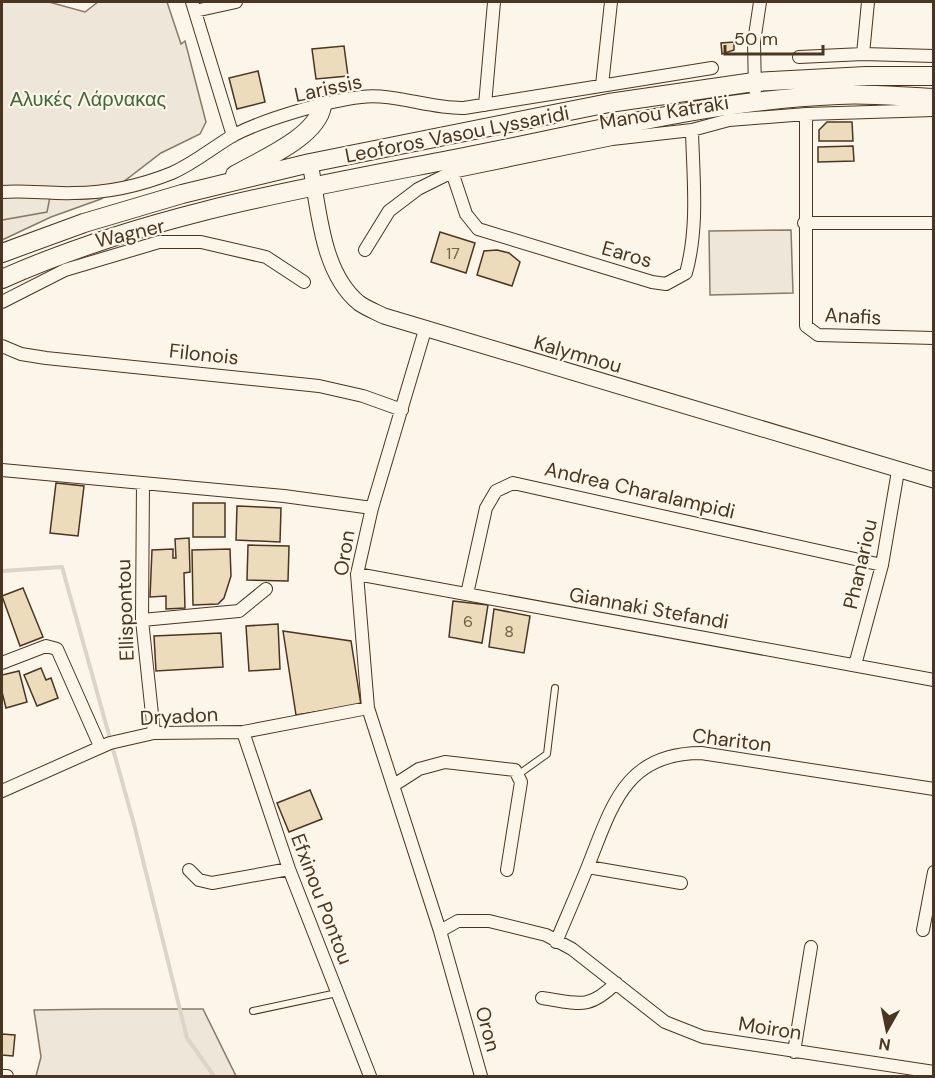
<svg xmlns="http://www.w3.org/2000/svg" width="935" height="1078" viewBox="0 0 935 1078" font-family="'DM Sans',sans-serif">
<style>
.green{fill:#ede6d9;stroke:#887966;stroke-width:1.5}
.parking{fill:#ede7d9;stroke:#887966;stroke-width:1.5}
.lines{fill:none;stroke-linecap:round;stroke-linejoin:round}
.stream{stroke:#dcd4c6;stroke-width:4}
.building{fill:#ecdcbc;stroke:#4a3520;stroke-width:1.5}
.service-casing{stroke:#4a3520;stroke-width:8}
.minor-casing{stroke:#4a3520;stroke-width:14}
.tertiary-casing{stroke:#4a3520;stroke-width:17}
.primary-casing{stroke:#4a3520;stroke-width:20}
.service{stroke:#fbf6e9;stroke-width:6}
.minor{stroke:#fbf6e9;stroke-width:12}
.tertiary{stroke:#fbf6e9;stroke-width:15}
.primary{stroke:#fbf6e9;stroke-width:18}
.labels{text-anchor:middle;stroke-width:4.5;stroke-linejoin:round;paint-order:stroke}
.number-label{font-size:16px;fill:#725f47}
.street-label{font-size:20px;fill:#4a3520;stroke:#fbf6e9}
.park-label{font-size:20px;fill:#436837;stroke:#fbf6e9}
</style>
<rect width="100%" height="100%" fill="#fbf6e9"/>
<path class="green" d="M2,2H49L85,12L98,2H167L181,44L185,41L206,122L200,134L161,153L101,199L51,217L2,240Z
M791,230L793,293L710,295L709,231Z
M104,1009H203L236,1076H36L41,1057L34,1010Z"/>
<path class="parking" d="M2,192H51L47,212L2,220Z"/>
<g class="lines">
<path class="stream" d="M2,571L62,567L134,824L187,1038L214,1076"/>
</g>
<path class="building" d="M734,42V50L722,54L721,43Z
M344,46L348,76L316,79L312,49Z
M258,71L265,102L237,109L229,78Z
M827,122H852L853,141H819V130Z
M853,146L854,161L818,162V147Z
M440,232L475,243L466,273L431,262Z
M497,250L509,253L520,262L512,286L477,275L484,251Z
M56,483L84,486L78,536L50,533Z
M193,503H225V537H193Z
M237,506L281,508L280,542L236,540Z
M189,538L190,572L184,573L185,608L166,609V596L150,597L152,550L173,549V558H176L175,539Z
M248,545L289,546L288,581L247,580Z
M230,549L231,576L224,598L218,604L193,605L192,550Z
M23,588L43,637L20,646L2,596Z
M453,601L488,605L482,643L449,637Z
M494,609L530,616L524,653L489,647Z
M278,624L280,669L249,671L246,626Z
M283,631L351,641L361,705L296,715Z
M221,633L223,667L156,671L154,636Z
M41,668L46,680L51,678L58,698L37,706L24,675Z
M19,671L27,702L6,708L2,692V675Z
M310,790L322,819L289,832L277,803Z
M2,1034L15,1035L13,1056L2,1055Z"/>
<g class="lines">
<defs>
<path id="service" d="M519,774L547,754L555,688
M253,1011L337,993"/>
<path id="minor" d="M192,2L233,136
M195,11L236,2
M863,54L868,2
M799,57L863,54L934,56
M602,85L611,2
M755,90L754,42L760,2
M485,105L494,2
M806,114V326L818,335L934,338
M452,172L466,214L478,229L652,282L666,284L686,273C699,226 693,177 692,130
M2,192C26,190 50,194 74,193C106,193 142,185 172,173C195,163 213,147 234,135C265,119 326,101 361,97C395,93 430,109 464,108L712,68
M804,223H934
M365,250L389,211L418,189L452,172L612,139L692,130L729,120L806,114L934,110
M2,302L65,270L159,242H201L266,257L304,282
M425,330L372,508L357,574L368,708L440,931L481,1076
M2,346L21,354L46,358L319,386L363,396L402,410
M2,470L284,496L372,508
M143,484L142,620L154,733
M357,574L934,680
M467,594L486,508L496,491L513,483L882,565
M142,620L239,611L266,589
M2,663L46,646L57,649L100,746
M855,665L882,565L898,471
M243,732L289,869L370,1076
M394,785L419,769L445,762L515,770L521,782L507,870
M2,791L110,743L154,733L243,732L368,708
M588,867L681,883
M189,870L199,880L212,883L289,869
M923,930L934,872
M440,931L458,921H489L546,935L572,949L665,1022L703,1037L934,1072
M556,942C567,916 578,891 588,866C612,806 625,753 701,753L934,789
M542,998C578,1003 588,1011 616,983
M794,1052L811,947
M2,1076H7"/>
<path id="tertiary" d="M310,163C319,208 321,272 359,303C366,308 376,312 384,316L934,480"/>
<path id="primary" d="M235,175C261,160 317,137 322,106
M2,253L84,223L182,194L310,163L609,103L754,82L866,76H934
M2,279C148,214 304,188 459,158C584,134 710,100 838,95C869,93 902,97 934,98"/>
</defs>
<use href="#service" class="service-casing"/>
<use href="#minor" class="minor-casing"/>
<use href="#tertiary" class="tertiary-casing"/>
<use href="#primary" class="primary-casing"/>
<use href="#service" class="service"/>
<use href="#minor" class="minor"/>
<use href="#tertiary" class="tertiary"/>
<use href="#primary" class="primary"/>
</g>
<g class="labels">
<g class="number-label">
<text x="453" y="259">17</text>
<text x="468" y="627">6</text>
<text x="509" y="637">8</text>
</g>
<g class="street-label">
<text transform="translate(328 88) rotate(-12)" y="7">Larissis</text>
<text transform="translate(664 112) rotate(-9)" y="7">Manou Katraki</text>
<text transform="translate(457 134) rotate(-11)" y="7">Leoforos Vasou Lyssaridi</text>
<text transform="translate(130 233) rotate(-13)" y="7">Wagner</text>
<text transform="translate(627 254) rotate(16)" y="7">Earos</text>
<text transform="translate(853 316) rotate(3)" y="7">Anafis</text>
<text transform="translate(204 354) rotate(6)" y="7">Filonois</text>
<text transform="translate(578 354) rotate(16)" y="7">Kalymnou</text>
<text transform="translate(640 490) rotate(13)" y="7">Andrea Charalampidi</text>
<text transform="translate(344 553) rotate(-81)" y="7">Oron</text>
<text transform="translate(860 564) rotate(-77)" y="7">Phanariou</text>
<text transform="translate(649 608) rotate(10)" y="7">Giannaki Stefandi</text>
<text transform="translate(125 610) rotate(-92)" y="7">Ellispontou</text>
<text transform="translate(179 716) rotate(-3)" y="7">Dryadon</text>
<text transform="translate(732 740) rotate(7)" y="7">Chariton</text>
<text transform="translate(322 899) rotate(69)" y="7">Efxinou Pontou</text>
<text transform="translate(770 1028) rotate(9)" y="7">Moiron</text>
<text transform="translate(488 1029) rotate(75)" y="7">Oron</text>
</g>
<g class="park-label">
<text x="88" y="106">Αλυκές Λάρνακας</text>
</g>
</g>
<rect width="935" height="1078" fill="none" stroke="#4a3520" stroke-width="6"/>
<g transform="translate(887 1030) rotate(189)" stroke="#fbf6e9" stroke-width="4.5" paint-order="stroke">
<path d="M0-4.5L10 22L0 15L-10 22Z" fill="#4a3520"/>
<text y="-9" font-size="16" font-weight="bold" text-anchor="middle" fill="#4a3520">N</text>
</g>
<path d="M725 45v9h98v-9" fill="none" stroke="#4a3520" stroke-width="3"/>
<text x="734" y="45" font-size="18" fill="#4a3520" stroke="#fbf6e9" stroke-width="4.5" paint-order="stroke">50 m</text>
</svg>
